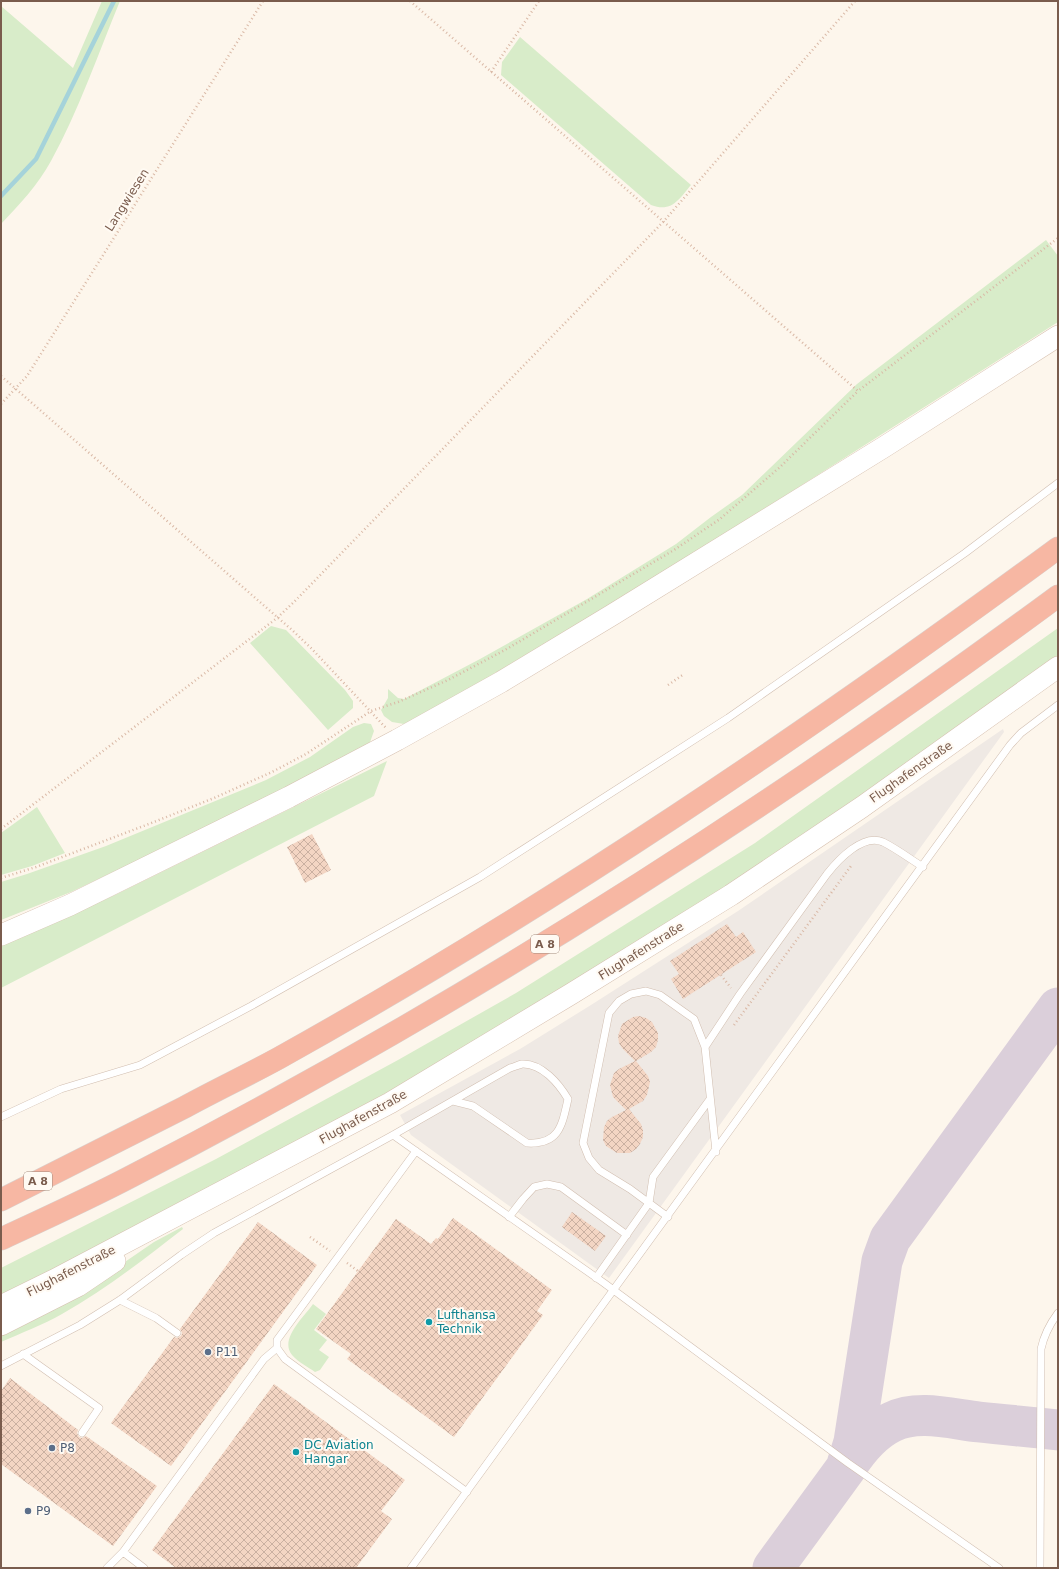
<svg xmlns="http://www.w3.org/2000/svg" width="1059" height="1569" viewBox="0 0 1059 1569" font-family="'DejaVu Sans',sans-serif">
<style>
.industrial{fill:#efe9e4}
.green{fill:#d8ecc9}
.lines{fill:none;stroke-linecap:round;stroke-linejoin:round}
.stream{stroke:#a5d3da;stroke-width:4.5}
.taxiway{stroke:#dbcfda;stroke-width:41}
.building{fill:url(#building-cross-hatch)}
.service-casing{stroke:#d1beb0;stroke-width:8}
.secondary-casing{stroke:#d6c0b0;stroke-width:22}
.motorway-casing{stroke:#dad1cd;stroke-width:23}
.path{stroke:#d9b8a5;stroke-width:2.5;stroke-dasharray:1 3;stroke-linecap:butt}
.service{stroke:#fff;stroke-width:7}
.secondary{stroke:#fff;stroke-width:21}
.motorway{stroke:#f7b7a3;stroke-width:22}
.culture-dot{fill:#0f9aa8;stroke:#fffaf3;stroke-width:1.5}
.service-dot{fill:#5c6f8a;stroke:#fffaf3;stroke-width:1.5}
.labels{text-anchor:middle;stroke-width:4;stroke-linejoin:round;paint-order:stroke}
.shield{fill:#fffaf3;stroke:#a28b7f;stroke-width:1}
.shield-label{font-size:11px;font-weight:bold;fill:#7a5c4d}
.street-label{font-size:12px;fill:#7a5c4d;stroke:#fffaf3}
.culture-label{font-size:12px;fill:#0d838f;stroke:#fffaf3;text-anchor:start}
.service-label{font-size:12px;fill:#4e5e75;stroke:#fffaf3;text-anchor:start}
</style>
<defs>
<pattern id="building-cross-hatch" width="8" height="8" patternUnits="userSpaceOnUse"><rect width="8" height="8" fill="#f3d5c3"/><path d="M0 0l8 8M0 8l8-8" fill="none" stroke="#cab0a1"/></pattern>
</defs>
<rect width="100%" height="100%" fill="#fdf6ec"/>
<path class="industrial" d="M1003,729L1004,732L609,1278L411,1135L400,1115L520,1049L591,1005L738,911Z"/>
<path class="green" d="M102,1H120C98,54 79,110 51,161C38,185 19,205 1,224V6L73,68Z
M520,37L691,185C679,199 672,213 651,205L501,75L502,62Z
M1046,240L1058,256V322L791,492L611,604L455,697L404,724L392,722L384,716L381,710L388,698V689L398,698L404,699L480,659L587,599L676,544L711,517L742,495L857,384Z
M271,626L286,630L345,690L353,701V708L328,730L250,643Z
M1058,628V655L981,712L749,874L483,1041L287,1151L1,1295V1268L216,1159L398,1060L516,993L755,843Z
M364,723L371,724L374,731L369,745L217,823L71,892L1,920V882L27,874L106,846L266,780L310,757L353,727Z
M387,761L374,796L1,988V946L117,894Z
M37,807L65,853L32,866L1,875V833Z
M182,1227L183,1229C144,1259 105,1290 62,1314C43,1325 21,1333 1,1342V1333L119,1266L154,1242Z
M313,1304L326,1314L314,1330L327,1340L319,1350L329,1357L320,1370L315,1372C308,1367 298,1362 292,1355C279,1339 304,1317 313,1304Z"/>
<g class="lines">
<path class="stream" d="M1,196L36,159L114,1"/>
<path class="taxiway" d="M847,1466C858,1449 873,1431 892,1422C918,1409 952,1419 979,1422C1006,1425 1032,1427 1058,1430
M773,1568L846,1468L854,1442L882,1261L890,1239L1058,1008"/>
</g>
<path class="building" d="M312,834L331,870L305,883L287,847Z
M727,924L736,937L743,932L756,952L683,999L671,979L679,974L670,961Z
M639,1016L646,1018L652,1022L658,1033V1040L656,1047L651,1052L636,1061L648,1076L650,1082L647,1095L643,1101L629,1109L641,1124L643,1130V1137L640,1144L636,1149L630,1153H617L606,1146L603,1140L604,1127L607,1121L612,1117L626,1110L613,1097L610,1085L614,1073L619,1069L635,1061L622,1048L619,1043L618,1036L622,1024L633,1017Z
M572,1212L606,1236L595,1251L562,1227Z
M453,1218L552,1290L537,1311L543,1315L454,1437L347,1359L351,1354L316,1329L396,1219L431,1244L436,1238L438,1239Z
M258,1222L317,1265L171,1466L111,1423L174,1337L177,1338L181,1336L182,1333L180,1329Z
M10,1378L78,1430L77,1433L79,1437L82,1438L86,1436L157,1486L113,1546L1,1464V1391Z
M274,1384L405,1480L381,1511L392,1519L356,1568H176L152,1550Z"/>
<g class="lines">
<defs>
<path id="service" d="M705,1047L740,994L827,874C838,860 863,833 883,842C897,849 910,859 923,867
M1,1117L61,1089L140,1065L251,1006L480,877L728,718L965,553L1058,483
M393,1135L604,1283L848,1463L999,1568
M416,1151L277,1340V1348L285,1359L467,1492
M509,1217L523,1199L534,1187L547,1184L561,1187L627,1235
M668,1217L630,1189L599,1170L589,1158L583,1143L609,1013L619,1001L631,994L646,991L660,995L694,1019L705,1047L716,1152
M596,1278L649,1203L653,1177L710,1099
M120,1300L156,1318L177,1333
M23,1354L99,1408L82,1433
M1,1366L80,1325L120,1300L181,1255L214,1233L393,1135L510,1068C514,1067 518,1065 522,1064C542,1063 559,1084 568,1099C562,1126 559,1145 527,1143L473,1106L453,1101
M123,1552L144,1568
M107,1568L123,1552L264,1359L277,1348
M411,1568L1010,745L1021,733L1058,705
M1040,1568L1041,1349C1044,1335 1049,1325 1058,1313"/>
<path id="secondary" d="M1,935L70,905L289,797L397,740L501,682L612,615L884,447L1058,336
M1,1306L54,1280L390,1103L571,994L731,895L862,807L1058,667
M1,1325L78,1286L115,1261"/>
<path id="motorway" d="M1,1200C63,1169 124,1138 185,1107C216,1090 248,1075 279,1058C550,907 808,732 1058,548
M1,1239C44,1219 88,1199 130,1177C455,1010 764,813 1058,596"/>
</defs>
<use href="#service" class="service-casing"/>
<use href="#secondary" class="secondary-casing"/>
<use href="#motorway" class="motorway-casing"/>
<path class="path" d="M410,1L858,391L1058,238
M491,72L539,1
M1,376L292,630L312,649L386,728
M1,404L27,376L263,1
M668,685L684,674
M1,829L277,618L294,602L664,221L855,1
M1,878L36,867L154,822L214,798L272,772L306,754L371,711L398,702L448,680L505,650L674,550L720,519L780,467L858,391
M721,975L731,988
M734,1025L851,866
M310,1237L330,1251
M347,1263L358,1271"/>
<use href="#service" class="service"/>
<use href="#secondary" class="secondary"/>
<use href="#motorway" class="motorway"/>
</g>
<g class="culture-dot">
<circle cx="429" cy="1322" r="4"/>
<circle cx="296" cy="1452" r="4"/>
</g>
<g class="service-dot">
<circle cx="208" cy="1352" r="4"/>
<circle cx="52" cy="1448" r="4"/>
<circle cx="28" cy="1511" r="4"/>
</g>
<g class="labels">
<g class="shield">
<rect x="531" y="935" width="28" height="18" rx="3"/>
<rect x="24" y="1172" width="28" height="18" rx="3"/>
</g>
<g class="shield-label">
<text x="545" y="948">A 8</text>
<text x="38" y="1185">A 8</text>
</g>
<g class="street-label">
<text transform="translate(127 200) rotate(-58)" y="4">Langwiesen</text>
<text transform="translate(911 772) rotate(-35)" y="4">Flughafenstraße</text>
<text transform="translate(641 951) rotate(-32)" y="4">Flughafenstraße</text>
<text transform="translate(363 1117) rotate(-29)" y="4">Flughafenstraße</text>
<text transform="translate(71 1271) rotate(-27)" y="4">Flughafenstraße</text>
</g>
<g class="culture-label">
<text x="437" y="1319">Lufthansa<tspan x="437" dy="14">Technik</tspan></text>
<text x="304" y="1449">DC Aviation<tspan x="304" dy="14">Hangar</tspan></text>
</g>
<g class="service-label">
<text x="216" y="1356">P11</text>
<text x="60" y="1452">P8</text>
<text x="36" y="1515">P9</text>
</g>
</g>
<rect width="1059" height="1569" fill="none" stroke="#7a5c4d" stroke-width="4"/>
</svg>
